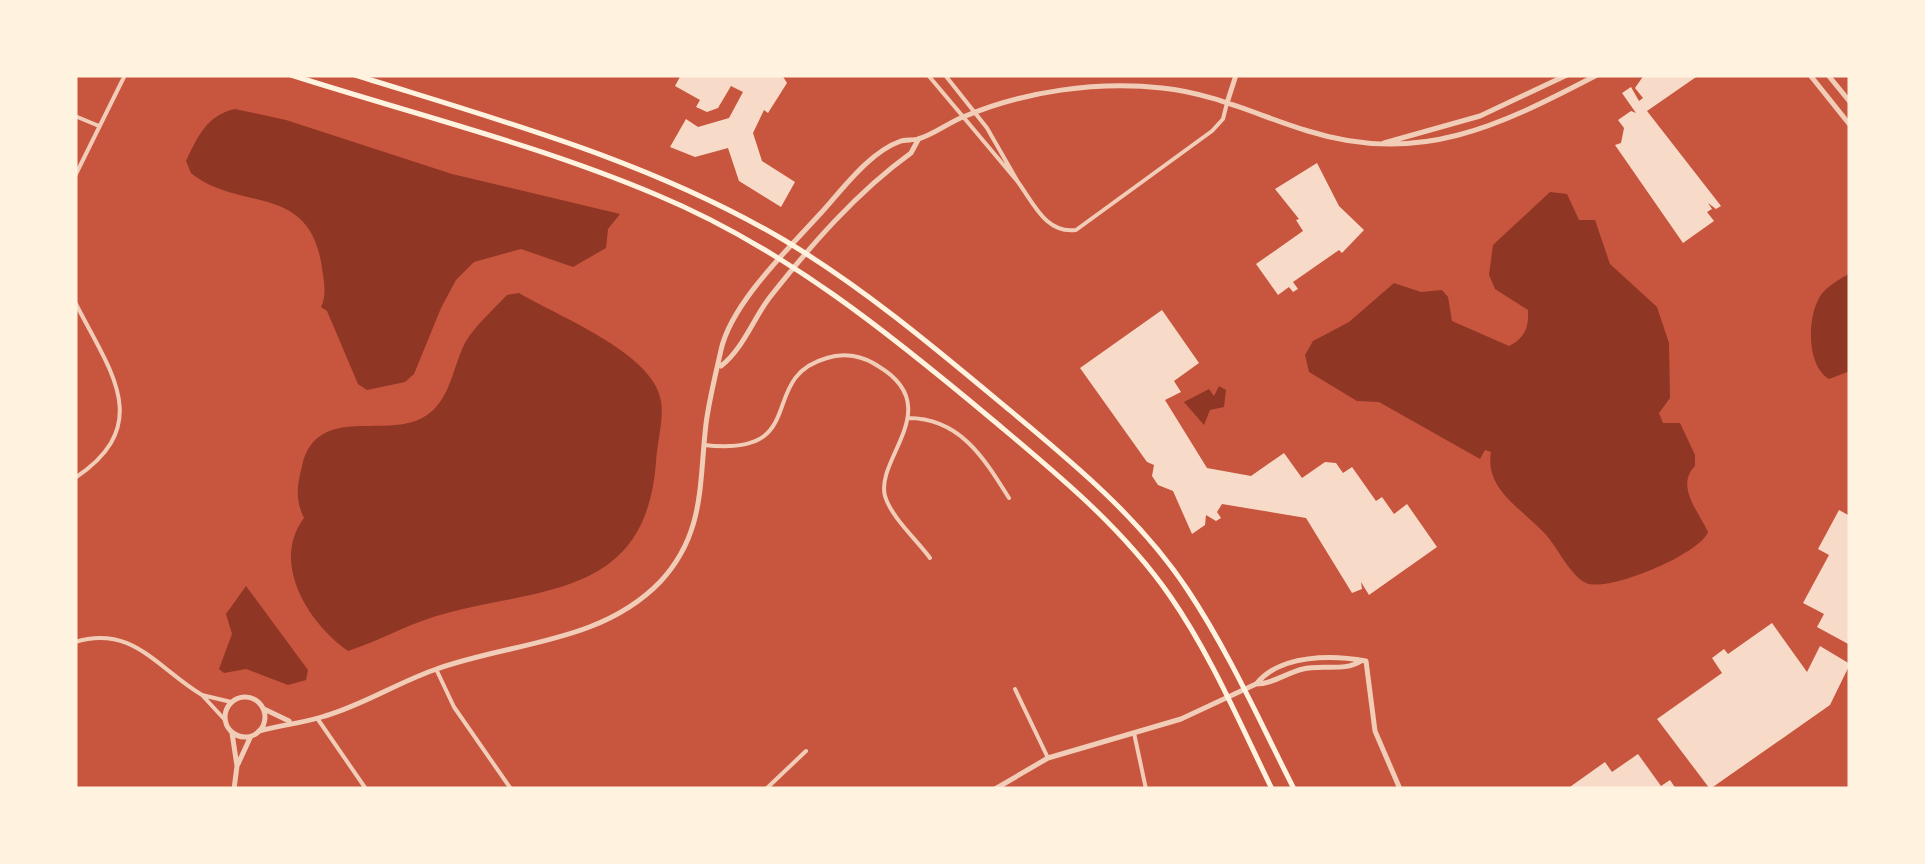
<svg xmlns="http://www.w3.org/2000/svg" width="1925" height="864" viewBox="0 0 1925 864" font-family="'Asap Condensed',sans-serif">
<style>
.water{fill:#8f3625}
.building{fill:#f7dbc8}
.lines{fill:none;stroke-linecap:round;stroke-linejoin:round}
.minor{stroke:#f1ccb7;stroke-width:4}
.tertiary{stroke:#f1ccb7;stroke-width:5}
.secondary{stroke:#fff3e0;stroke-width:5}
</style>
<rect width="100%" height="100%" fill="#c8553d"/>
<path class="water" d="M235,109L286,120L452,174L620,214L608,229L606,248L573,267L521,249L474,262L456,280L441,308L414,374L405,382L367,390L358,384L327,311L321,307C327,295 324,281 322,268C310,181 240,213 191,173L186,161C198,136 207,115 235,109Z
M1550,192L1567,194L1579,220H1595L1610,264L1657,307L1669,343L1670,398L1659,413L1663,423H1680L1695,455V466C1675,486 1699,512 1708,532C1700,554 1608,593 1586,583C1571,576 1558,549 1547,536C1526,511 1484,491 1491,452L1485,450L1480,459L1379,402L1357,401L1309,372L1305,355L1313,341L1349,322L1394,283L1421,292L1442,290L1448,297L1452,321L1509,346C1525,338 1529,327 1528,310L1495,289L1489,275L1493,245Z
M1850,273V371L1829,379C1807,366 1807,320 1819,298C1825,287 1839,280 1850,273Z
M519,293C557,316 654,353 661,401C664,419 657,443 656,462C646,594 549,587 447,613C411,622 382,640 348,651C309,624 270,563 304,518C295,499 297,486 302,466C317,401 389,442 427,415C451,399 453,365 466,341C476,325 494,309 507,295Z
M1219,386L1226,390L1224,407L1210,410L1204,425L1184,402L1209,389L1214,396Z
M246,586L308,670L306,680L288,685L246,669L224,673L219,669L232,634L226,614Z"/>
<path class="building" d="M681,75H782L787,83L768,113L764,110L753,133L762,161L795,182L781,207L739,181L728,148L695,157L670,147L686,119L698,127L729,118L743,92L731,86L718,108L707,112L696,107L700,100L675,86Z
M1644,75H1699L1647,111L1721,206L1716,209L1708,203L1712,209L1707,212L1714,221L1683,243L1615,145L1621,143L1624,128L1618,120L1631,111L1636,113L1622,93L1631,87L1639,101L1643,98L1635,88Z
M1317,163L1339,206L1364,230L1342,253L1339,250L1293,282L1298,289L1293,292L1289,287L1278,295L1256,264L1303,231L1296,220L1299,219L1275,189Z
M1162,310L1199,363L1174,381L1181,392L1165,400L1207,468L1251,476L1284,453L1302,478L1325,462L1336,463L1343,473L1352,467L1376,501L1382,497L1394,514L1407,504L1437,547L1369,595L1361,582L1362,589L1352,593L1306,518L1222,504L1217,512L1221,518L1216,521L1206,515L1205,525L1192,534L1173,491L1158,485L1152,476L1154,465L1147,462L1080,368Z
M1839,510L1850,516V645L1817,627L1824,614L1803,603L1829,555L1818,549Z
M1772,623L1807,672L1820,646L1850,664L1830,705L1710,789L1657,719L1722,673L1712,658L1724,649L1728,654Z
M1638,754L1661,786L1670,780L1676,789H1567L1605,762L1612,772Z"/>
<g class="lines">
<path class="minor" d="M928,75L1018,182L987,128L945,75
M75,116L99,126
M75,176L125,75
M1018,182C1034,204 1046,234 1076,230L1212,131L1223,119L1227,103
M75,226V256
M75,302C109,370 156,424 75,478
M908,418C960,418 984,458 1009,498
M704,445C813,457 755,378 827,358C844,352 863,356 878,366C947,407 875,458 885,496C891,517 917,540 930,558
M75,642C132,624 157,668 202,695
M437,671L454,707L511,789
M1015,689L1048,758
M317,718L366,789
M225,720L202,695L231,702
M1134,733L1146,789
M766,789L806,751"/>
<path class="tertiary" d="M1810,75L1850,125
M1828,75L1850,102
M1227,103L1236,75
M1384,143L1480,116L1567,75
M721,366C743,349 753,319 770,297C811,245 857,192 911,153L918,140
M1257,683C1281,654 1333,655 1366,661L1375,731L1400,789
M225 717a20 20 0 1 1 40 0a20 20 0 1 1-40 0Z
M264,709L289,721
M259,731C281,725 304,723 325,716C363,705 397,683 434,670C510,642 600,644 660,582C705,534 699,484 706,424C709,400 716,373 721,350C731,304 788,249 820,214C842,190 869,152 901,141C903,140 915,140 918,139C933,135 948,123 963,117C1024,91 1097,81 1162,88C1213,93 1259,116 1308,131C1419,166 1499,126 1597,75
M232,733L237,766L234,789
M238,764L250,738
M995,789L1048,758L1181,719L1256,684C1273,684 1286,673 1303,669C1321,664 1345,672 1361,661"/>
<path class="secondary" d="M291,75C413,114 539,145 657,195C784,248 889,333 994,421C1057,474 1122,527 1170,596C1211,655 1240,724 1272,789
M355,75C502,121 650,161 784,240C864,288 935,348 1007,408C1072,462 1140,518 1187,589C1229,652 1260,722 1294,789"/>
</g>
<rect width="1925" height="864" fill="none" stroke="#fff3e0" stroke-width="155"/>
</svg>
